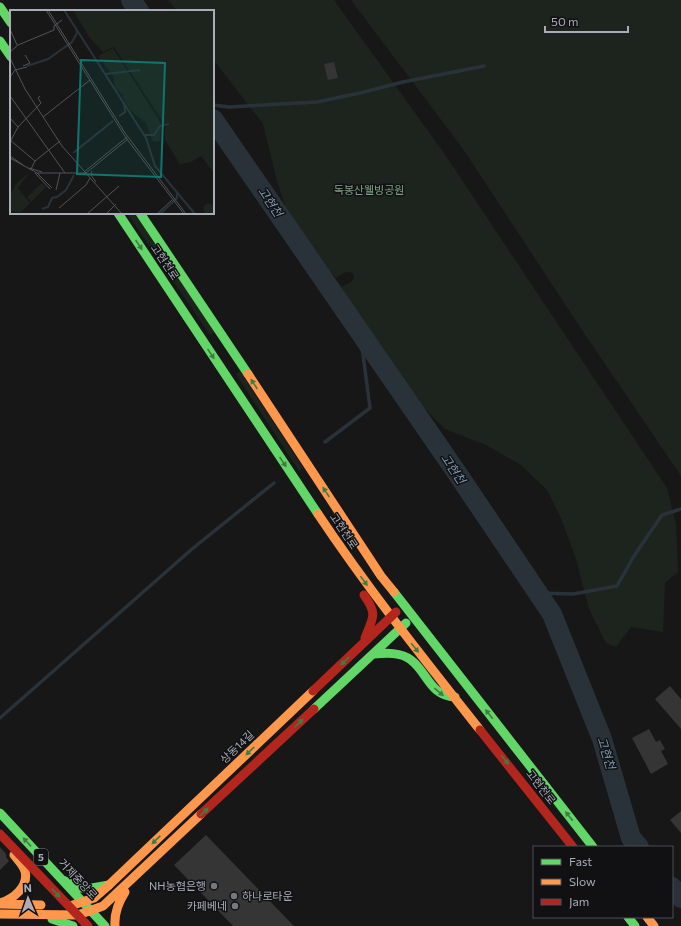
<svg xmlns="http://www.w3.org/2000/svg" width="681" height="926" viewBox="0 0 681 926" font-family="Commissioner,'Noto Sans KR',sans-serif">
<style>
.green{fill:#1d241e}
.lines{fill:none;stroke-linecap:round;stroke-linejoin:round}
.stream{stroke:#2a3239;stroke-width:3.5}
.river{stroke:#2a3239;stroke-width:20}
.building{fill:#353536}
.fast{stroke:#63d668;stroke-width:9}
.slow{stroke:#ff974d;stroke-width:9}
.jam{stroke:#b3261e;stroke-width:9}
.oneway{fill:#3e7d42}
.poi-dot{fill:#757880;stroke:#111113;stroke-width:1.5}
.labels{text-anchor:middle;stroke-width:3;stroke-linejoin:round;paint-order:stroke}
.shield{fill:#111113;stroke:#7b7e86;stroke-width:1}
.shield-label{font-size:10px;font-weight:bold;fill:#a8adb8}
.park-label{font-size:11px;fill:#7fa381;stroke:#111113}
.street-label{font-size:11px;fill:#a8adb8;stroke:#111113}
.poi-label{font-size:11px;fill:#a8adb8;stroke:#111113;text-anchor:end}
.water-label{font-size:12px;font-style:italic;fill:#7f9bb3;stroke:#111113}
.inset-river{fill:none;stroke:#2a3239;stroke-width:2}
.inset-road{fill:none;stroke:#515357;stroke-width:1}
.view{fill:#0f766e;fill-opacity:0.15;stroke:#0f766e;stroke-width:2}
.inset-edge{fill:none;stroke:#a8adb8;stroke-width:2}
</style>
<rect width="100%" height="100%" fill="#171717"/>
<path class="green" d="M168,0H334L446,156L667,488L676,524L678,572L665,583L663,632L631,627L616,647L606,643L589,609L576,559L561,518L547,490L521,465L486,445L445,429L417,401L395,371L379,342L366,332L341,287L351,282L354,278L353,273C346,270 342,274 336,278L306,244L288,214L277,181L263,124L213,59V11H177Z
M351,0H681V476L578,324L463,149Z
M127,213H134L215,332L210,335Z
M240,371L303,468L299,471L236,374Z"/>
<g class="lines">
<path class="stream" d="M213,105L229,107L317,102L360,93L403,82L484,66
M325,442L370,408L360,331
M538,593L573,594L617,586L634,556L662,515L681,509
M0,718L192,549L274,483"/>
<path class="river" d="M131,0L139,11
M213,119L457,473L552,614L602,739L631,838L639,847
M672,887L681,898"/>
</g>
<path class="building" d="M334,62L338,78L328,80L324,64Z
M670,686L681,699V729L655,699Z
M649,729L656,742L660,740L665,749L661,751L668,764L651,774L632,738Z
M681,811V833L670,820Z
M206,835L294,926H233L174,865Z
M0,847L6,854V857L9,861L0,870Z"/>
<g class="lines">
<path class="fast" d="M0,7L11,23
M0,41L11,57
M118,213L318,514
M140,213L248,374
M394,592L593,847
M374,654C386,653 401,652 411,660C428,673 429,695 455,697
M314,709L406,623
M0,813L105,926
M63,880L80,888H92L109,885
M628,917L635,926
M52,919L73,926"/>
<path class="slow" d="M248,374L381,576L394,592
M318,514C368,589 424,659 480,730
M0,903C13,899 29,887 25,871C23,865 18,860 14,855
M0,904L41,905
M73,905L94,898L109,885L313,691
M0,914L78,915L103,906L201,814
M647,917L654,926
M115,926C114,913 118,903 125,892"/>
<path class="jam" d="M364,595C378,615 373,617 365,638
M313,691L396,612
M480,730L573,847
M201,814L314,709
M0,834L88,926"/>
</g>
<defs><path id="oneway-solid" d="M-6-.8H1V-3.2L6.5 0L1 3.2V.8H-6Z"/></defs>
<g class="oneway">
<use href="#oneway-solid" transform="translate(139 245) rotate(56)"/>
<use href="#oneway-solid" transform="translate(211 354) rotate(56)"/>
<use href="#oneway-solid" transform="translate(254 384) rotate(-124)"/>
<use href="#oneway-solid" transform="translate(283 462) rotate(56)"/>
<use href="#oneway-solid" transform="translate(326 492) rotate(-124)"/>
<use href="#oneway-solid" transform="translate(364 581) rotate(54)"/>
<use href="#oneway-solid" transform="translate(415 648) rotate(51)"/>
<use href="#oneway-solid" transform="translate(345 661) rotate(136)"/>
<use href="#oneway-solid" transform="translate(439 692) rotate(40)"/>
<use href="#oneway-solid" transform="translate(489 714) rotate(-128)"/>
<use href="#oneway-solid" transform="translate(299 723) rotate(-43)"/>
<use href="#oneway-solid" transform="translate(250 751) rotate(136)"/>
<use href="#oneway-solid" transform="translate(505 760) rotate(52)"/>
<use href="#oneway-solid" transform="translate(204 812) rotate(-43)"/>
<use href="#oneway-solid" transform="translate(569 816) rotate(-128)"/>
<use href="#oneway-solid" transform="translate(156 840) rotate(136)"/>
<use href="#oneway-solid" transform="translate(27 842) rotate(-133)"/>
<use href="#oneway-solid" transform="translate(56 893) rotate(47)"/>
</g>
<g class="poi-dot">
<circle cx="214" cy="886" r="4"/>
<circle cx="234" cy="896" r="4"/>
<circle cx="235" cy="906" r="4"/>
</g>
<g class="labels">
<rect class="shield" x="34" y="849" width="14" height="16" rx="3"/>
<g class="shield-label">
<text x="41" y="861">5</text>
</g>
<g class="park-label">
<text x="369" y="194">독봉산웰빙공원</text>
</g>
<g class="street-label">
<text transform="translate(165 262) rotate(56)" y="4">고현천로</text>
<text transform="translate(344 531) rotate(56)" y="4">고현천로</text>
<text transform="translate(237 747) rotate(-44)" y="4">상동14길</text>
<text transform="translate(541 787) rotate(52)" y="4">고현천로</text>
<text transform="translate(78 879) rotate(47)" y="4">거제중앙로</text>
</g>
<g class="poi-label">
<text x="206" y="890">NH농협은행</text>
<text x="242" y="900" text-anchor="start">하나로타운</text>
<text x="227" y="910">카페베네</text>
</g>
<g class="water-label">
<text transform="translate(270 202) rotate(56)" y="4">고현천</text>
<text transform="translate(453 469) rotate(56)" y="4">고현천</text>
<text transform="translate(606 753) rotate(73)" y="4">고현천</text>
</g>
</g>
<g transform="translate(10 10)">
<rect width="204" height="204" fill="#171717"/>
<path d="M63,0H204V163L191,146L181,152L170,154L155,130V115L104,37L93,42L79,27ZM103,38L151,113L150,131L143,132L136,113L121,101L112,87L113,85L105,78L103,66L88,46ZM20,162L8,178L20,193L11,202L0,201V186L6,174ZM32,173L36,177L21,192L17,187ZM193.5 199a5.5 5.5 0 1 1 11 0a5.5 5.5 0 1 1-11 0Z" fill="#1d241e"/>
<path class="inset-river" d="M54,0L136,128L145,156L185,204M17,56L38,49L62,32L67,23L66,18M95,64L130,60M109,106L115,102L114,92M135,125H144L150,116L159,114M63,143L103,111M32,199L38,197L42,188L47,187L56,180L64,165M150,204L167,188V183"/>
<path class="inset-road" d="M36,0L116,128L174,204M38,0L115,123L176,204M0,19L7,35M0,42L8,35L44,20V16L52,10M0,48L15,79L52,136L112,204M13,56L20,53L15,45M0,67L5,60L17,57M0,86L55,163M33,107L80,70M0,108L8,117M0,130L25,151M0,132L8,117L31,93L28,88L30,86M0,146L13,155M0,148L27,163H76L118,129M19,158L32,162M21,159L25,151L50,131M82,161L81,165L86,172M74,162L117,127M25,163L40,179M27,163L42,178M46,180L50,163M49,198L76,175L80,168M77,204L109,176M96,204L106,194M147,204L162,190"/>
<path class="view" d="M71,50L155,53L151,167L67,164Z"/>
<rect width="204" height="204" class="inset-edge"/>
</g>
<rect x="533" y="846" width="140" height="72" fill="#111113" stroke="#4d4f55"/>
<rect x="541" y="859" width="20" height="6" fill="#63d668" stroke="#4d4f55"/>
<text x="569" y="866" font-size="12" fill="#a8adb8">Fast</text>
<rect x="541" y="879" width="20" height="6" fill="#ff974d" stroke="#4d4f55"/>
<text x="569" y="886" font-size="12" fill="#a8adb8">Slow</text>
<rect x="541" y="899" width="20" height="6" fill="#b3261e" stroke="#4d4f55"/>
<text x="569" y="906" font-size="12" fill="#a8adb8">Jam</text>
<g transform="translate(28 898) rotate(358)" stroke="#111113" stroke-width="3" paint-order="stroke">
<path d="M0-3L7 15L0 10L-7 15Z" fill="#a8adb8"/>
<text y="-6" font-size="11" font-weight="bold" text-anchor="middle" fill="#a8adb8">N</text>
</g>
<path d="M545 26v6h83v-6" fill="none" stroke="#a8adb8" stroke-width="2"/>
<text x="551" y="26" font-size="12" fill="#a8adb8" stroke="#111113" stroke-width="3" paint-order="stroke">50 m</text>
</svg>
